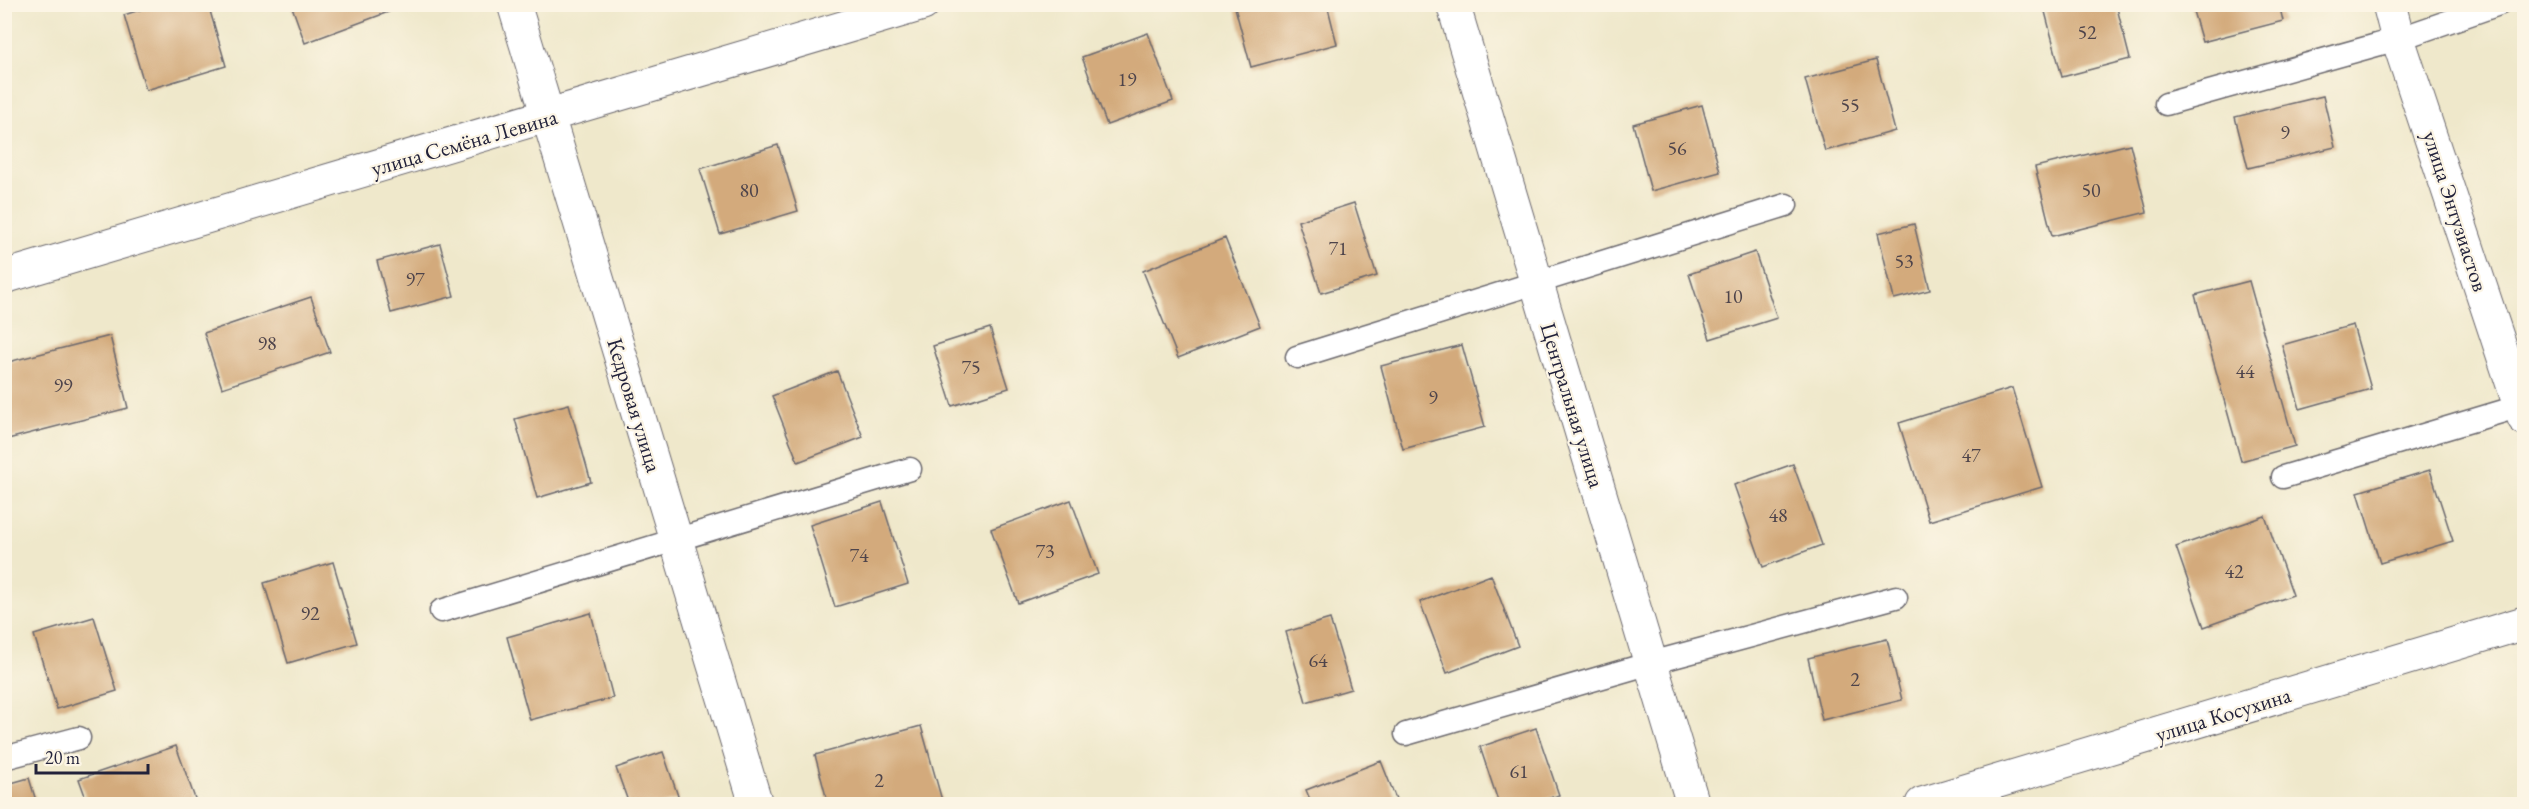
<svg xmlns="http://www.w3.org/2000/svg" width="2529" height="809" viewBox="0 0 2529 809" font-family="'EB Garamond',serif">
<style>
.building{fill:#d3aa7b}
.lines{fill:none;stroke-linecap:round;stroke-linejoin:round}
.service-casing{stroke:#6a676d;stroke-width:25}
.minor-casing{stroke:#6a676d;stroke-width:35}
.service{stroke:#fff;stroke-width:22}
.minor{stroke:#fff;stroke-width:33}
.labels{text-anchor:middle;stroke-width:4.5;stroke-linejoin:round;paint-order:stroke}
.number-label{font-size:20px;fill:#4e444b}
.street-label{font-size:22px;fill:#22223b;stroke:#fcf5e5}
</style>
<rect width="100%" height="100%" fill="#fcf5e5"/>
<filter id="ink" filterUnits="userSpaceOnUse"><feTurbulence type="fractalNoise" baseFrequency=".0167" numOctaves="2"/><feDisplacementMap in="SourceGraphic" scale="12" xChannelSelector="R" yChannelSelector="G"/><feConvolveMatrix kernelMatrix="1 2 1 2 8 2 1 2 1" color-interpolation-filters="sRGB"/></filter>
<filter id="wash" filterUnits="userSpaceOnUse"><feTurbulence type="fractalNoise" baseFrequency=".008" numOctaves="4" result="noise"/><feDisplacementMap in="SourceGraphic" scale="24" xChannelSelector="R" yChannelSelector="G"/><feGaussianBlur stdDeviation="1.35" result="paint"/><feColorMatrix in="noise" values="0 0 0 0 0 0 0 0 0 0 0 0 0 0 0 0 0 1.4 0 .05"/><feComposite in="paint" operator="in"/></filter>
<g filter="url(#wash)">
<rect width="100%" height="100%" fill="#efe8cb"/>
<g id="blocks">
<path class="building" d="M158,4H208L226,66L146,90L124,15Z
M291,4H389L391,11L305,43Z
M1234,4H1327L1337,44L1251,67Z
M2043,4H2116L2130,59L2062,77Z
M2191,4H2279L2283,21L2202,42Z
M1148,33L1173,101L1107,125L1082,57Z
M1876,60L1895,131L1825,151L1805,79Z
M2323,96L2335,147L2248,168L2235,117Z
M1702,105L1720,172L1651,191L1633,124Z
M2130,144L2147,212L2052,236L2035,167Z
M778,145L798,211L720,234L700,169Z
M1354,203L1377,276L1321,293L1298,221Z
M1914,224L1930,290L1894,299L1878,233Z
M1225,238L1260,326L1178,358L1143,271Z
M440,244L454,296L391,313L377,261Z
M1755,252L1777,318L1710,339L1689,274Z
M2249,281L2295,446L2241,461L2195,295Z
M311,297L330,352L222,388L204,333Z
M2353,325L2371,389L2300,409L2282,345Z
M990,328L1009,388L952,406L933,346Z
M110,336L128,408L4,440V363Z
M1462,345L1485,427L1403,449L1381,366Z
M837,371L863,437L798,462L772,396Z
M2012,388L2042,487L1929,521L1899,423Z
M569,404L591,482L537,498L515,419Z
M1793,464L1822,545L1763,567L1734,485Z
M2430,470L2453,541L2380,563L2358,492Z
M1071,500L1098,574L1018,603L991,529Z
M882,502L908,584L835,607L810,525Z
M2265,516L2293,595L2204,627L2176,547Z
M333,562L357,643L288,663L264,583Z
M1491,575L1518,646L1447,673L1420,602Z
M591,613L613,698L530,720L507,637Z
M94,617L117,691L57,709L34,635Z
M1330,619L1351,689L1306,702L1286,632Z
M1887,639L1902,700L1822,720L1808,658Z
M921,726L943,804H828L815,755Z
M1536,728L1559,795L1531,804H1499L1480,747Z
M176,746L197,804H88L79,779Z
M663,752L679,799L662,804H629L616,768Z
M1381,761L1398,804H1312L1306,790Z
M29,778L37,804H4V785Z"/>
</g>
</g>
<g filter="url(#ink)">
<use href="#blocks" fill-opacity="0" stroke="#6a676d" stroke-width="1.5"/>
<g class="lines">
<defs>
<path id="service" d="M2166,104L2398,39L2499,4
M1297,357L1786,205
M2283,477L2524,405
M441,611L910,469
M1406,734L1651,663L1896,597
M4,758L79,738"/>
<path id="minor" d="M514,4L756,804
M1453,4L1693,804
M2389,4L2398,39L2524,418
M4,277L923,4
M1922,804L2524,623"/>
</defs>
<use href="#service" class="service-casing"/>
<use href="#minor" class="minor-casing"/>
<use href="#service" class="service"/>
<use href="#minor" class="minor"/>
</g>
</g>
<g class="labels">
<g class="number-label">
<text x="2087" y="39">52</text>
<text x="1127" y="86">19</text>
<text x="1850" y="112">55</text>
<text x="2285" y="139">9</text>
<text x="1677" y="155">56</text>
<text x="749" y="197">80</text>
<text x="2091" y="197">50</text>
<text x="1338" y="255">71</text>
<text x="1904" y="268">53</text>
<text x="415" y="286">97</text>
<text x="1733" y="303">10</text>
<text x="267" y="350">98</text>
<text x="971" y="374">75</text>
<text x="2245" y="378">44</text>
<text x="63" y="392">99</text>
<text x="1433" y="404">9</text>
<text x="1971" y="462">47</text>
<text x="1778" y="522">48</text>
<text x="1045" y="558">73</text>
<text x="859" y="562">74</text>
<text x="2234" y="578">42</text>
<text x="310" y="620">92</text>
<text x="1318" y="667">64</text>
<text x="1855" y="686">2</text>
<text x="1519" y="778">61</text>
<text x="879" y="787">2</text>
</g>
<g class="street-label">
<text transform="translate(464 142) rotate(-16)" y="8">улица Семёна Левина</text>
<text transform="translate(2456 211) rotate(72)" y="8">улица Энтузиастов</text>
<text transform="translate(635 405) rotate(73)" y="8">Кедровая улица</text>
<text transform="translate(1573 405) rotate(73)" y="8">Центральная улица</text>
<text transform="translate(2223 714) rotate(-17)" y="8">улица Косухина</text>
</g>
</g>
<rect width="2529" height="809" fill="none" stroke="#fcf5e5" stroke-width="24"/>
<path d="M36 764v9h112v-9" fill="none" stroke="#22223b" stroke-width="3"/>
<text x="45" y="764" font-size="18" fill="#22223b" stroke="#fcf5e5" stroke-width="4.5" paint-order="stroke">20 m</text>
</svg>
